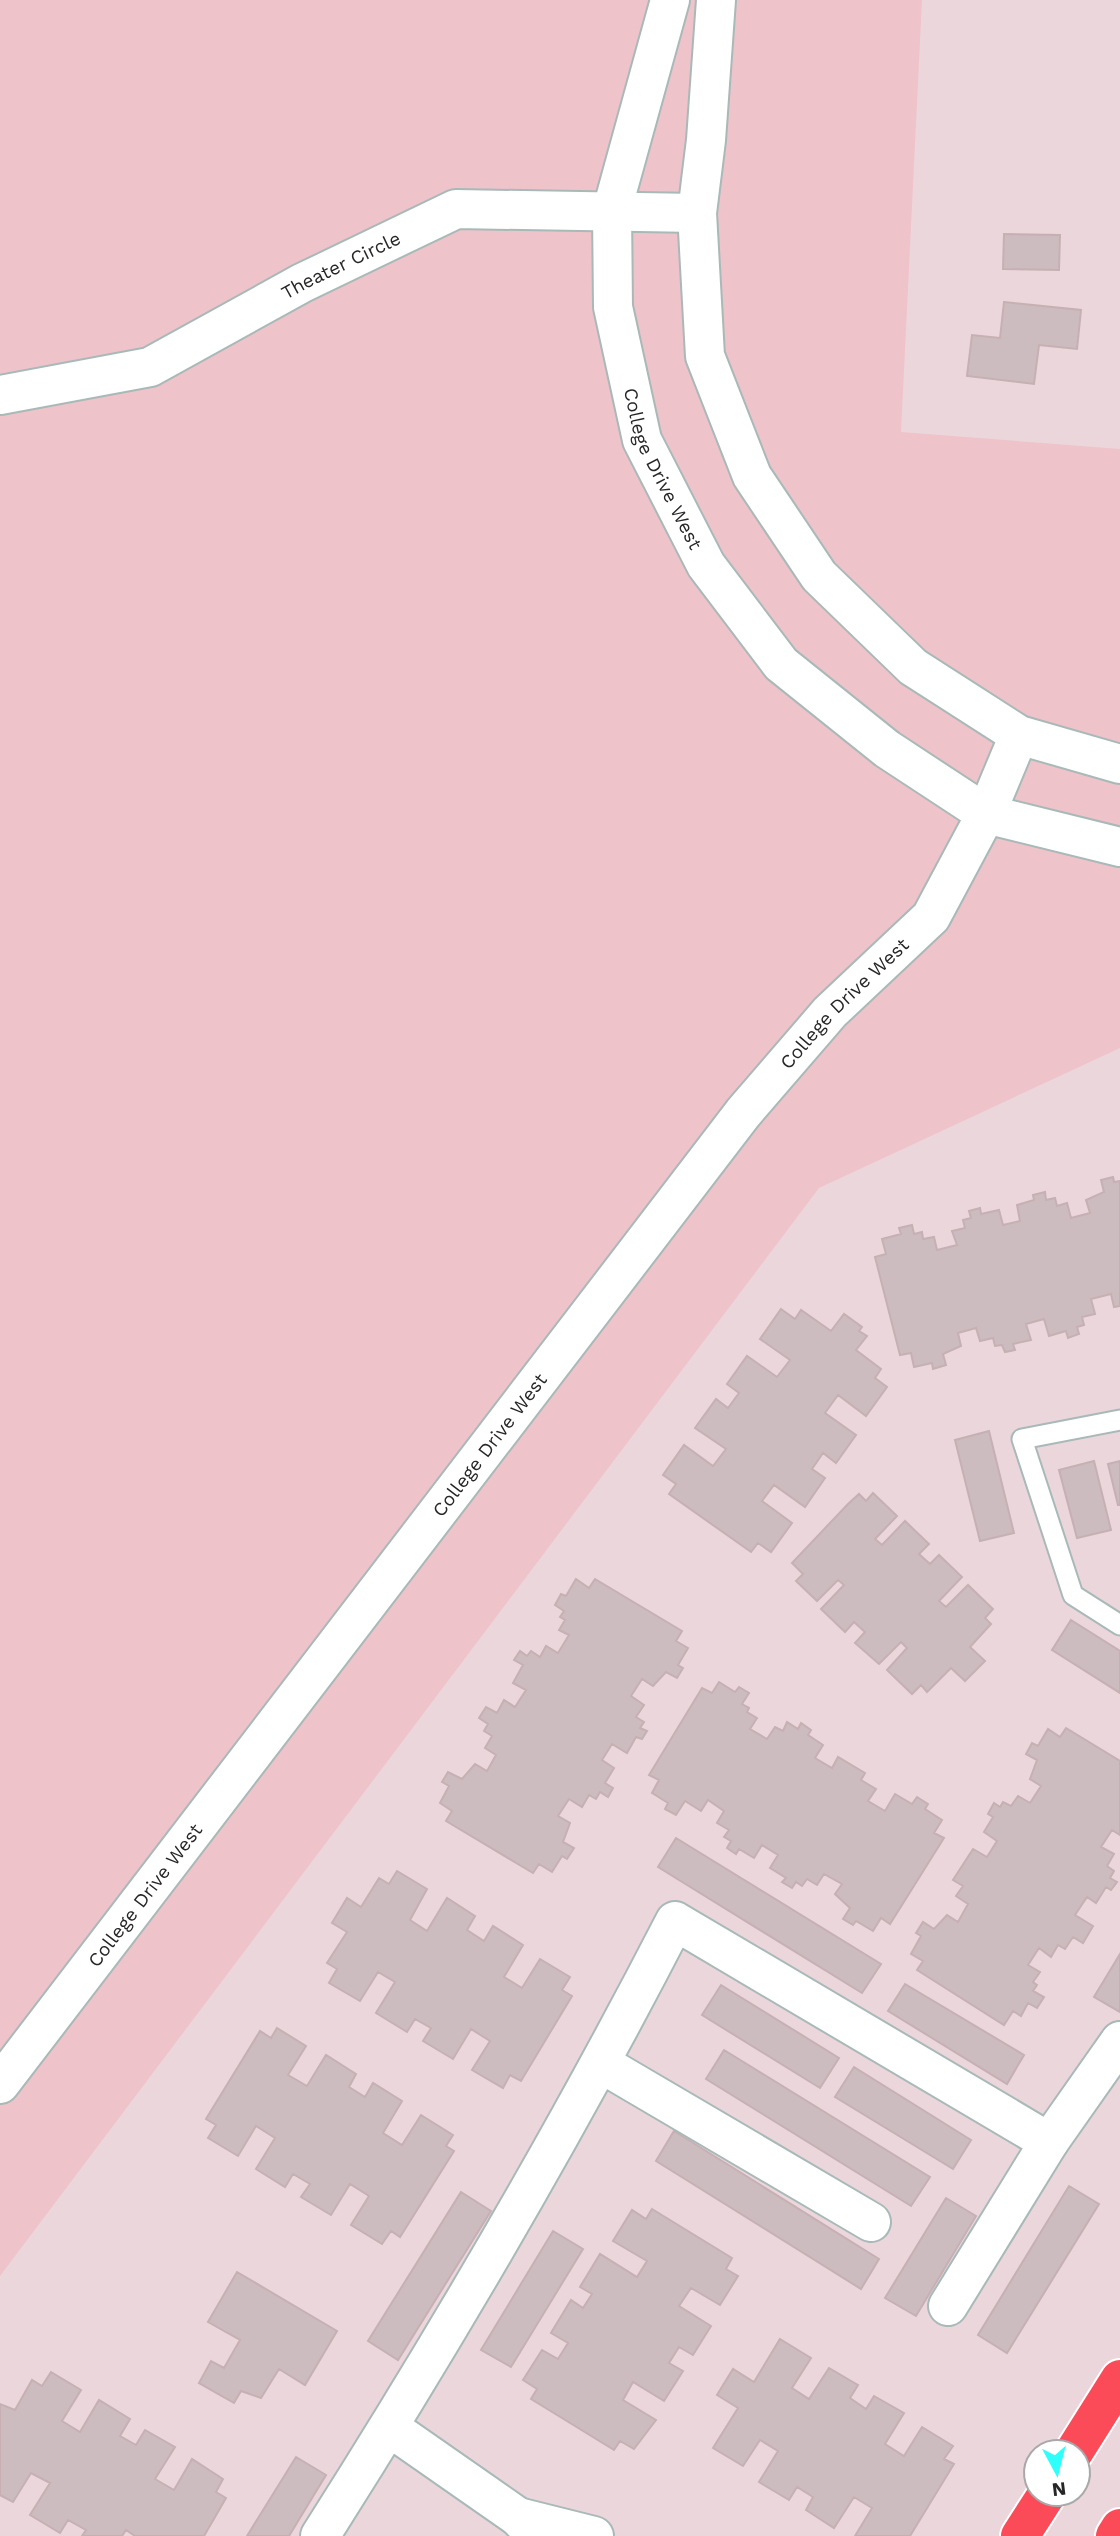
<svg xmlns="http://www.w3.org/2000/svg" width="1120" height="2536" viewBox="0 0 1120 2536" font-family="'Work Sans',sans-serif">
<style>
.education{fill:#efc3ca}
.building{fill:#ccbcbf;stroke:#c6b0b4;stroke-width:2}
.lines{fill:none;stroke-linecap:round;stroke-linejoin:round}
.lane-casing{stroke:#a8b9b8;stroke-width:23}
.street-casing{stroke:#a8b9b8;stroke-width:42}
.secondary-casing{stroke:#a8b9b8;stroke-width:42}
.primary-casing{stroke:#fff;stroke-width:42}
.lane{stroke:#fff;stroke-width:19}
.street{stroke:#fff;stroke-width:38}
.secondary{stroke:#fff;stroke-width:38}
.primary{stroke:#fb4b58;stroke-width:38}
.labels{text-anchor:middle;stroke-width:5;stroke-linejoin:round;paint-order:stroke}
.street-label{font-size:19px;fill:#272727;stroke:#fff}
</style>
<rect width="100%" height="100%" fill="#ebd6dc"/>
<path class="education" d="M0,0H922L901,432L1120,449V1048L819,1188L0,2276Z"/>
<path class="building" d="M1004,234L1060,235L1059,270L1003,269Z
M1004,302L1081,310L1077,349L1039,345L1034,384L967,376L972,335L1000,338Z
M1113,1177L1114,1182L1120,1181V1306L1114,1307L1111,1294L1091,1299L1095,1314L1082,1317L1084,1325L1077,1327L1079,1334L1068,1338L1066,1331L1049,1336L1044,1319L1026,1324L1031,1340L1013,1344L1015,1350L1005,1352L1002,1345L995,1346L993,1338L980,1341L976,1328L958,1333L961,1346L943,1354L946,1365L933,1369L932,1363L914,1367L911,1353L900,1355L875,1257L886,1254L882,1239L901,1234L899,1228L912,1225L914,1234L922,1232L923,1239L934,1237L937,1250L957,1245L952,1231L965,1228L963,1220L971,1218L969,1211L980,1208L981,1214L999,1210L1003,1225L1020,1221L1017,1205L1034,1200L1033,1195L1045,1192L1046,1200L1055,1198L1057,1206L1067,1203L1071,1218L1090,1213L1086,1200L1104,1192L1101,1180Z
M781,1309L795,1319L801,1310L831,1331L844,1314L862,1327L859,1331L867,1336L856,1350L881,1369L875,1378L887,1387L866,1416L838,1395L825,1413L856,1435L836,1463L823,1453L812,1469L825,1478L805,1507L774,1485L762,1501L792,1523L771,1552L758,1543L751,1552L669,1494L676,1484L663,1475L684,1445L713,1466L726,1449L695,1428L716,1399L728,1408L739,1393L727,1384L747,1356L777,1377L790,1360L760,1339Z
M989,1431L1014,1533L980,1541L955,1440Z
M1094,1461L1111,1530L1077,1538L1059,1470Z
M1120,1461V1505H1118L1108,1464Z
M873,1493L897,1516L875,1539L882,1545L905,1521L929,1544L919,1554L930,1564L939,1555L962,1577L939,1601L946,1607L968,1585L993,1609L985,1618L991,1624L970,1647L985,1661L965,1681L951,1668L927,1692L921,1685L912,1694L887,1670L907,1648L901,1642L879,1664L855,1643L865,1632L854,1622L845,1632L821,1609L844,1585L838,1580L817,1601L796,1581L803,1574L792,1563L848,1504L859,1494L866,1501Z
M576,1579L589,1588L595,1579L682,1631L676,1641L688,1648L678,1665L683,1668L677,1678L666,1672L653,1686L642,1679L631,1696L644,1705L636,1717L644,1722L640,1728L647,1731L642,1739L636,1737L627,1753L612,1744L602,1760L614,1768L605,1783L613,1788L608,1797L600,1792L596,1799L589,1795L582,1807L569,1799L558,1816L570,1823L563,1842L574,1848L567,1859L562,1856L552,1872L539,1864L533,1873L446,1821L452,1811L440,1803L449,1786L442,1782L448,1772L462,1779L475,1764L487,1771L496,1755L485,1748L492,1736L484,1731L488,1724L479,1718L486,1707L497,1713L504,1700L515,1707L526,1690L513,1683L523,1665L514,1660L520,1651L527,1656L531,1651L540,1657L546,1646L558,1653L569,1635L559,1630L565,1620L560,1617L564,1611L555,1605L561,1594L566,1596Z
M1071,1620L1120,1651V1693L1052,1650Z
M719,1682L735,1692L739,1687L749,1693L742,1704L749,1708L747,1712L757,1718L750,1729L767,1739L775,1727L783,1731L787,1722L798,1729L801,1723L811,1730L808,1735L823,1745L815,1758L832,1768L838,1757L865,1773L861,1780L876,1789L868,1801L885,1811L895,1794L912,1804L917,1797L928,1804L925,1809L942,1820L934,1833L944,1838L890,1924L881,1918L873,1931L856,1921L853,1925L843,1919L850,1908L835,1894L842,1884L824,1874L817,1885L807,1879L802,1886L796,1882L792,1888L782,1882L786,1878L770,1868L778,1855L762,1845L754,1858L739,1849L736,1854L727,1848L731,1841L724,1837L729,1830L717,1823L724,1811L708,1800L701,1811L685,1801L676,1815L665,1809L668,1803L652,1793L659,1780L649,1775L702,1688L712,1693Z
M1066,1728L1120,1761V1835L1112,1830L1101,1847L1114,1854L1107,1866L1114,1871L1110,1878L1117,1882L1111,1890L1106,1887L1096,1903L1087,1897L1075,1915L1093,1926L1083,1943L1073,1937L1065,1949L1058,1945L1051,1957L1039,1948L1028,1965L1040,1972L1033,1982L1037,1985L1033,1991L1044,1997L1037,2008L1028,2003L1021,2016L1013,2011L1004,2025L917,1970L923,1961L911,1954L921,1936L916,1933L923,1922L934,1929L947,1915L958,1922L968,1904L956,1896L963,1886L953,1880L973,1849L987,1857L997,1841L984,1832L993,1817L988,1814L994,1803L1000,1807L1003,1802L1011,1806L1018,1796L1030,1803L1041,1786L1030,1779L1037,1760L1026,1754L1032,1743L1038,1746L1048,1729L1060,1737Z
M676,1838L881,1964L862,1993L658,1867Z
M397,1871L427,1889L410,1920L427,1931L447,1898L475,1916L467,1930L484,1941L493,1926L523,1945L504,1977L522,1988L540,1959L570,1977L562,1990L572,1996L521,2081L510,2075L503,2088L472,2070L490,2041L471,2029L453,2059L423,2041L431,2028L415,2019L407,2032L376,2013L395,1982L378,1972L360,2001L329,1983L337,1969L327,1963L347,1932L332,1923L347,1898L361,1907L379,1878L389,1884Z
M1120,1954V2012L1094,1997Z
M905,1984L1024,2055L1007,2084L888,2011Z
M721,1985L839,2058L820,2088L702,2015Z
M277,2028L306,2046L288,2075L307,2086L326,2055L356,2074L349,2087L365,2097L373,2083L402,2101L383,2133L402,2145L421,2115L453,2135L446,2146L454,2151L400,2237L391,2231L382,2244L351,2225L369,2196L350,2184L331,2215L301,2197L310,2184L293,2174L285,2187L256,2169L275,2138L256,2126L238,2156L208,2138L216,2125L206,2119L260,2031L271,2038Z
M724,2050L930,2177L911,2206L706,2079Z
M854,2067L971,2140L953,2169L835,2097Z
M674,2131L879,2259L861,2289L656,2161Z
M1069,2186L1099,2204L1007,2353L978,2335Z
M461,2192L491,2211L398,2360L368,2341Z
M946,2198L976,2216L916,2316L885,2298Z
M652,2209L732,2258L726,2269L738,2276L720,2305L691,2288L679,2306L711,2326L693,2355L679,2347L669,2363L683,2371L664,2401L633,2382L623,2400L656,2420L634,2449L620,2441L614,2450L531,2399L537,2389L523,2380L542,2350L558,2359L568,2343L551,2333L571,2300L583,2308L592,2294L580,2287L600,2254L637,2277L647,2261L613,2241L632,2210L646,2219Z
M553,2231L583,2249L511,2367L481,2350Z
M237,2272L337,2331L305,2385L279,2369L261,2398L241,2391L234,2403L199,2383L211,2361L224,2368L240,2340L208,2322Z
M780,2339L811,2358L792,2388L809,2399L829,2368L858,2385L850,2398L866,2409L874,2396L904,2413L885,2444L904,2456L922,2427L953,2446L944,2459L954,2464L910,2536H855L872,2508L854,2497L834,2528L806,2510L813,2497L797,2487L789,2500L759,2482L778,2451L760,2440L743,2466L713,2448L738,2408L717,2395L733,2369L754,2382Z
M51,2372L81,2390L62,2421L80,2432L99,2400L130,2419L120,2436L136,2445L145,2430L175,2447L155,2479L174,2490L192,2459L223,2479L216,2492L226,2498L204,2536H135L126,2530L122,2536H82L86,2530L68,2520L60,2533L30,2515L50,2483L31,2473L13,2502L0,2495V2404L15,2410L32,2380L42,2386Z
M296,2457L326,2475L289,2536H247Z"/>
<g class="lines">
<defs>
<path id="lane" d="M1120,1420L1022,1439L1073,1595L1120,1625"/>
<g id="street">
<path id="s1" d="M0,395L150,367L302,283L456,209L697,213"/>
<path d="M602,2064L871,2222"/>
<path d="M948,2306L1049,2142L1120,2041"/>
<path d="M389,2427L518,2517L536,2536"/>
<path d="M518,2517L594,2536"/>
<path d="M320,2536C447,2336 567,2131 675,1921L1049,2142"/>
</g>
<g id="secondary">
<path id="s2" d="M670,0L612,210L613,307L642,440L706,565L781,664L887,749L986,814L1120,847"/>
<path d="M716,0L706,140L697,213L705,356L752,476L819,576L913,667L1019,735L1120,764"/>
<path id="s3" d="M0,2084L743,1113L830,1012L931,917L986,814L1019,735"/>
</g>
<path id="primary" d="M1074,2452L1120,2379
M1020,2536L1047,2494
M1115,2536L1120,2528"/>
</defs>
<use href="#lane" class="lane-casing"/>
<use href="#street" class="street-casing"/>
<use href="#secondary" class="secondary-casing"/>
<use href="#primary" class="primary-casing"/>
<use href="#lane" class="lane"/>
<use href="#street" class="street"/>
<use href="#secondary" class="secondary"/>
<use href="#primary" class="primary"/>
</g>
<g class="labels">
<g class="street-label">
<text dy="7" stroke="none"><textPath href="#s1" startOffset="369">Theater Circle</textPath></text>
<text dy="7" stroke="none"><textPath href="#s2" startOffset="485">College Drive West</textPath></text>
<text dy="7" stroke="none"><textPath href="#s3" startOffset="1372">College Drive West</textPath></text>
<text dy="7" stroke="none"><textPath href="#s3" startOffset="805">College Drive West</textPath></text>
<text dy="7" stroke="none"><textPath href="#s3" startOffset="238">College Drive West</textPath></text>
</g>
</g>
<g transform="translate(1057 2473) rotate(173)"><circle r="33" fill="#ffffff" stroke="#a9a9a9" stroke-width="2"/>
<path d="M0-5L12 26L0 18L-12 26Z" fill="#2ffffa"/>
<text y="-10" font-size="19" font-weight="bold" text-anchor="middle" fill="#272727">N</text>
</g>
</svg>
